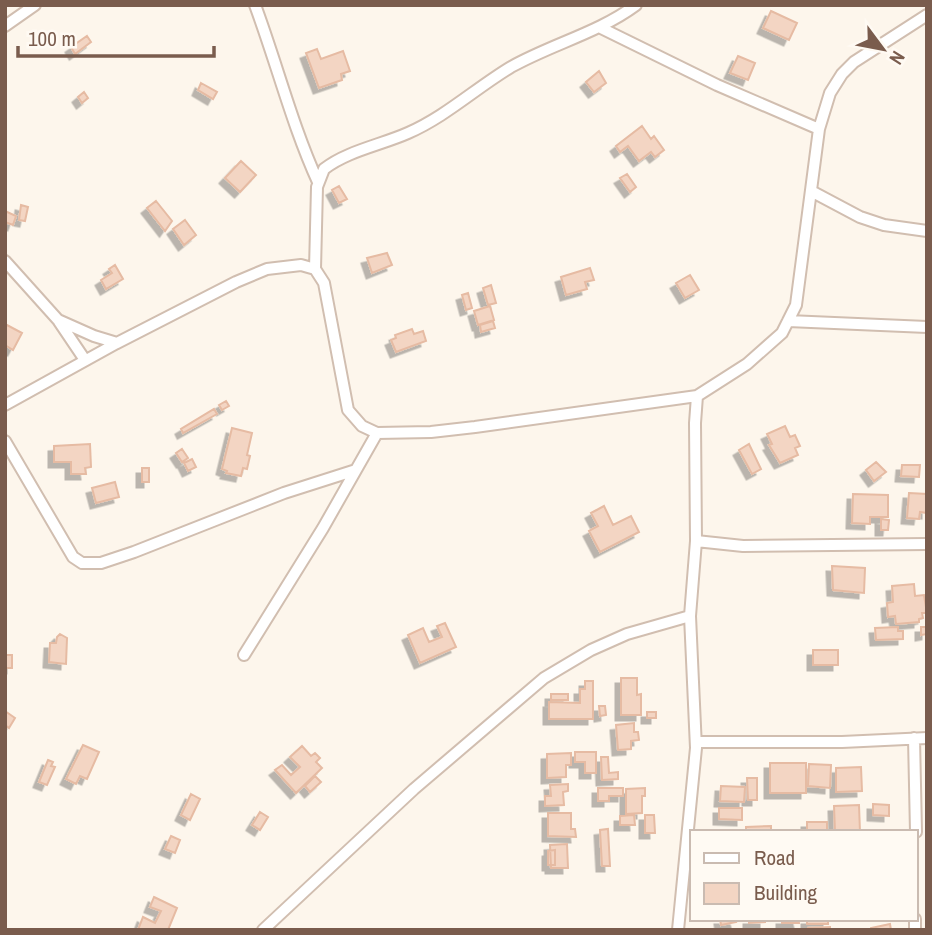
<svg xmlns="http://www.w3.org/2000/svg" width="932" height="935" viewBox="0 0 932 935" font-family="'Archivo Narrow',sans-serif">
<style>
.building{fill:#f3d5c3;stroke:#e6bba3;stroke-width:2;filter:url(#shadow)}
.lines{fill:none;stroke-linecap:round;stroke-linejoin:round}
.street-casing{stroke:#d1beb0;stroke-width:14}
.street{stroke:#fff;stroke-width:10}
</style>
<defs>
<filter id="shadow"><feDropShadow dx="-5.5" dy="5.5" stdDeviation="0" flood-color="#0004"/></filter>
</defs>
<rect width="100%" height="100%" fill="#fdf6ec"/>
<path class="building" d="M771,11L797,23L789,40L763,28Z
M87,36L91,42L75,54L71,47Z
M317,49L321,59L343,51L350,71L341,74L342,80L319,88L306,53Z
M738,56L755,63L748,80L730,73Z
M599,71L606,83L594,92L586,82Z
M201,83L217,92L213,99L198,90Z
M84,92L88,98L82,103L78,97Z
M642,126L651,139L654,136L664,150L655,157L651,152L639,161L628,146L620,152L616,146Z
M241,161L256,175L240,192L225,178Z
M627,174L636,187L630,192L620,178Z
M339,186L347,199L339,203L332,190Z
M156,201L172,221L165,231L147,208Z
M21,205L28,207L25,221L19,220Z
M5,211L16,216L13,225L5,222Z
M185,220L196,235L184,245L173,229Z
M387,253L392,265L372,273L367,258Z
M115,265L123,279L106,289L101,280L112,273L109,269Z
M590,268L594,280L585,282L587,289L566,295L561,277Z
M690,275L699,290L685,298L676,283Z
M491,285L496,303L488,305L483,288Z
M468,293L472,308L466,310L462,295Z
M490,306L494,320L478,325L474,311Z
M493,321L495,328L481,332L480,325Z
M5,324L22,333L13,350L5,345Z
M412,329L414,334L423,331L426,341L396,352L391,340L396,338L395,335Z
M226,401L229,406L222,410L219,405Z
M214,409L217,414L183,433L181,429Z
M785,426L790,437L795,435L800,446L795,448L798,455L780,463L769,445L772,444L767,434Z
M232,428L252,433L247,455L250,456L247,469L243,468L241,476L226,473L227,471L222,469Z
M90,444L91,467L85,468L86,474H71V462H54V446Z
M749,444L761,469L752,474L739,450Z
M182,449L188,458L182,462L176,453Z
M192,459L196,467L188,471L184,463Z
M876,462L886,472L874,481L866,470Z
M902,465H920L919,477L901,476Z
M142,468H149V482H142Z
M115,482L119,497L96,503L92,488Z
M909,493L927,494V513L920,512L919,519L907,518Z
M853,494L888,495V517H870V524L852,523Z
M604,506L613,525L631,516L639,532L600,552L589,531L598,526L591,513Z
M881,519L889,520L888,530H881Z
M832,566L865,568L864,593L833,590Z
M914,584L915,596L924,595L927,613H922L923,618L919,619V622L896,624L895,616L888,617L887,603L893,602L892,586Z
M445,623L456,647L420,663L408,635L423,628L429,642L442,637L437,626Z
M898,627V631H903V639L876,640L875,628Z
M921,627H927V634L921,635Z
M60,634L67,638L66,664L49,662L50,643H56L57,637Z
M813,650H838V665H813Z
M5,655H12V668H5Z
M621,678H637V695L641,694V715H621Z
M585,681H593V719H549V702L580,703V689H585Z
M551,694H568V700H551Z
M599,706H605L606,715L600,716Z
M5,711L15,718L9,728L5,725Z
M647,712H656V718H647Z
M634,723V732H638L639,740L631,741V749L618,750L616,725Z
M83,745L99,752L87,779L80,776L76,784L66,779Z
M302,746L311,756L315,753L320,758L316,762L322,768L296,793L275,770L282,765L291,775L300,767L290,757Z
M575,752H596V773H585V762H575Z
M571,753V765H566V777L547,778V754Z
M601,757H608L609,773L618,772V779L602,780Z
M48,760L53,762L51,766L55,767L47,785L39,782Z
M770,763H806V793H770Z
M809,764L831,765L830,788L808,786Z
M861,767L862,791L836,792V768Z
M315,776L321,782L310,792L305,786Z
M747,778H757V800H748Z
M568,784V791L563,792L564,805L545,806V796H551L550,785Z
M721,786L745,787L744,802L720,801Z
M598,788H623V796H609V801H598Z
M645,788V796H642V813L626,814V789Z
M191,794L200,799L190,820L181,815Z
M873,804L889,805V816L873,815Z
M859,805L860,832H835L834,806Z
M719,808H742V820L719,819Z
M260,812L268,817L260,830L252,825Z
M548,813H571V829H575L576,837L548,836Z
M634,815L635,825H620V816Z
M645,815H654L655,833H645Z
M807,822H827V832H807Z
M771,826V832H746V827Z
M608,829L610,866H602L600,830Z
M171,836L180,840L175,853L165,849Z
M567,844L568,868H551L550,845Z
M555,850V865H548V851Z
M154,897L177,908L168,930H138L143,917L155,923L161,911L150,907Z
M720,919H735L736,922L721,925Z
M749,919H765V922L749,923Z
M782,919H798L799,923H782Z
M807,919H828V924H807Z
M890,924L891,930H871V928Z
M830,927V930H808V928Z"/>
<g class="lines">
<defs>
<path id="street" d="M255,5C277,64 292,125 318,182
M5,26L35,5
M599,27L717,85L819,129
M811,191L860,217L884,225L927,231
M5,261L58,320L85,360
M315,269L317,187L324,169C347,151 381,145 408,133C445,117 476,88 511,67C552,44 598,33 636,5
M58,320L94,336L117,343
M788,321L927,327
M5,405L117,343L236,282L267,269L301,265L315,269L324,283L348,410L362,426L377,433L431,432L475,427L697,396L747,364L782,333L796,305L819,129L830,93L842,74L854,62L927,15
M5,441L73,557L82,563H101L134,552L284,493L356,470
M696,541L743,546L927,544
M244,655L323,528L377,433
M914,738L916,832
M696,742H842L927,738
M263,930L414,789L544,678L591,650L627,634L690,616
M678,930L696,748L690,616L696,541L695,423L697,396
M915,930V919"/>
</defs>
<use href="#street" class="street-casing"/>
<use href="#street" class="street"/>
</g>
<rect width="932" height="935" fill="none" stroke="#7a5c4d" stroke-width="14"/>
<rect x="690" y="830" width="228" height="91" fill="#fffaf3" stroke="#cabbb1" stroke-width="2"/>
<rect x="704" y="853" width="35" height="10" fill="#ffffff" stroke="#cabbb1" stroke-width="2"/>
<text x="754" y="865" font-size="21" fill="#7a5c4d">Road</text>
<rect x="704" y="883" width="35" height="21" fill="#f3d5c3" stroke="#cabbb1" stroke-width="2"/>
<text x="754" y="900" font-size="21" fill="#7a5c4d">Building</text>
<g transform="translate(883 49) rotate(122)" stroke="#fffaf3" stroke-width="5" paint-order="stroke">
<path d="M0-5L12 26L0 18L-12 26Z" fill="#7a5c4d"/>
<text y="-10" font-size="19" font-weight="bold" text-anchor="middle" fill="#7a5c4d">N</text>
</g>
<path d="M18 46v10h196v-10" fill="none" stroke="#7a5c4d" stroke-width="3.5"/>
<text x="28" y="46" font-size="21" fill="#7a5c4d" stroke="#fffaf3" stroke-width="5" paint-order="stroke">100 m</text>
</svg>
